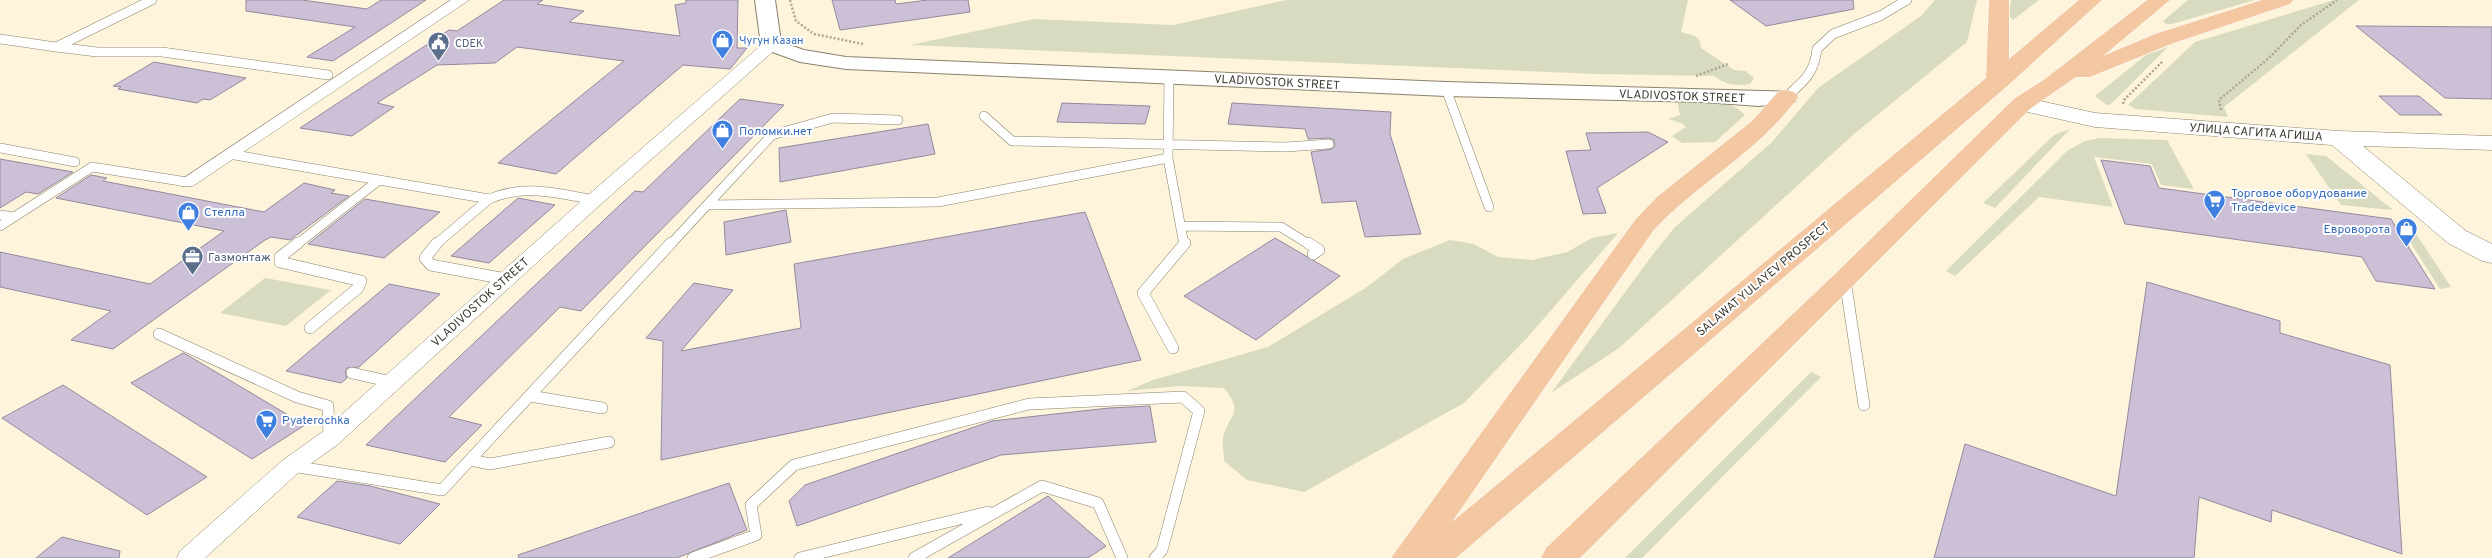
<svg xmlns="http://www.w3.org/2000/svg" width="2492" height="558" viewBox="0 0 2492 558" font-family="Overpass,sans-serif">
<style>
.green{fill:#d8dbbf}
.building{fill:#ccc0d7;stroke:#94899e}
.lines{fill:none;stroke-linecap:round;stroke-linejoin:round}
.service-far1-casing{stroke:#8b826c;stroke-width:10}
.service-casing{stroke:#8b826c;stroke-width:12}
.minor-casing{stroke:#8b826c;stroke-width:1}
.tertiary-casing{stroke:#8b826c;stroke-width:2}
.secondary-casing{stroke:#8b826c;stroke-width:1}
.primary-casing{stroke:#fff;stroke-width:1}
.path{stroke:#ada694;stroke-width:2.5;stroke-dasharray:2 2;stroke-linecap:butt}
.service-far1{stroke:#fff;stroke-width:9}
.service{stroke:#fff;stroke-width:11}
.minor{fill:#fff;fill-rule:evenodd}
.tertiary{fill:#fff;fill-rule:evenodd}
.secondary{fill:#fff;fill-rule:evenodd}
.primary{fill:#f3c7a1;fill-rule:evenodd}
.labels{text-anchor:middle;stroke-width:4;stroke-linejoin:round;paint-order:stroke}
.far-shop-label{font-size:11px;fill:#366cbe;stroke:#fff;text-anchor:start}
.far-service-label{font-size:11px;fill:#4e5e75;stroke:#fff;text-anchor:start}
.street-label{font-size:12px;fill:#3f3b32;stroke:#fff}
.shop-label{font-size:12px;fill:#366cbe;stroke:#fff;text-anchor:start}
.service-label{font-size:12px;fill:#4e5e75;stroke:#fff;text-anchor:start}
</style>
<rect width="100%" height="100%" fill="#fef4dc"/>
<path class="green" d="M1286,0H1688L1681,32L1695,36L1700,41L1701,48L1734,70L1745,71L1754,78L1750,84C1736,86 1726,85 1714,76L1597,74L910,45L1034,19L1173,25Z
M1935,0H1977L1967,42L1854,134L1619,348L1551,393L1651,257L1674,228L1772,142L1818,88L1921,16Z
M2011,0H2039L2013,20L2009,16Z
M2188,0H2255L2172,24H2166L2163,21Z
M2334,0H2359L2224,107L2228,117L2136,109L2128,105L2195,42Z
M2168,47L2111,104L2107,105L2095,96L2146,55Z
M1677,100C1700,101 1729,97 1745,115L1715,142L1682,143L1672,136L1686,127L1681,123L1668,119L1680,115Z
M2070,129L1995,208L1983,203L2054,135Z
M2100,138L2167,140L2194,189L2161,185L2152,164L2094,157L2113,207L2039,197L1955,276L1946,271L2068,150L2085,141Z
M2306,154L2326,156L2393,210L2341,205Z
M2398,223L2413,229L2451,287L2440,289Z
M1618,233L1527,338L1464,403L1304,492L1247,480L1224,461C1224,454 1222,445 1223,438C1229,413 1245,414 1224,388L1179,386L1127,391L1153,380L1268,347L1367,287L1403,259L1450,240L1474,244L1498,257L1532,260L1567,252L1592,238Z
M265,278L331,290L286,326L220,313Z
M1811,372L1821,377L1642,558H1625Z"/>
<path class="building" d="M246,0H302L367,9L381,0H426L333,61L307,57L355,27L246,11Z
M504,0H543L537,4L584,11L569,22L680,36L675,5L686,3V0H738L737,48H747L730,69L683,65L556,174L498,163L624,61L517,47L495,63L437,65L377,103L394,107L352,136L300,128L449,30L457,31Z
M832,0H895L896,4L928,0H968L970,12L840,30Z
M1730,0H1853L1854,9L1766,26Z
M2356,26L2492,27V99L2445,98Z
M154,62L188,68L246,78L210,100L203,99L197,103L118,89L121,87L113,86Z
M2379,96H2419L2442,115H2400Z
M740,99L784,105L581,311L560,307L449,417L482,425L445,462L366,445L622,203L635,191L643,192Z
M1062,103L1150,106L1145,124L1057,122Z
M1232,103L1391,112L1390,134L1421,234L1365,237L1356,201L1322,203L1311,152L1332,149L1335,146L1334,140L1329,138L1308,139L1305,129L1228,124Z
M928,124L935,154L780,182L779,148Z
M1648,132L1668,142L1597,188L1606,213L1583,214L1566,151L1591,150L1586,133Z
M0,159L73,172L38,194L26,192L0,208Z
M2101,160L2150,166L2159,188L2391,219L2435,289L2376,281L2362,257L2125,224Z
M91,175L107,178L103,181L264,212L304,183L335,190L331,193L349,196L290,240L271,237L265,240L113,349L71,340L111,311L0,287V252L150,284L224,231L56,198Z
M518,198L555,205L489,263L451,256Z
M365,199L405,206L440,212L384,258L308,244Z
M786,210L791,242L726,255L724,222Z
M1085,212L1141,360L661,460L663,341L646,338L694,283L733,290L681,351L801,328L794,264Z
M1275,238L1340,276L1256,340L1184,296Z
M2147,282L2280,321V333L2390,365L2402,554L2272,510L2271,522L2199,497L2194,558H1934L1965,444L2116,496Z
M389,284L440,294L359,367L347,368L345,372L347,378L341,383L286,371Z
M183,353L189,356L305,425L252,459L131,383Z
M63,385L207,477L147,515L2,418Z
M1150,406L1156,442L1001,455L797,526L789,501L805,485L992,421L1109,408Z
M337,481L370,486L440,504L400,544L297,517Z
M729,483L747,530L687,554L676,558H519L518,555Z
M1048,496L1106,546L1088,558H948Z
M62,537L120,551L119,558H36Z"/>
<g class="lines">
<defs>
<path id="service-far1" d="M0,39L56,47L152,0
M56,47L97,52H162L328,75
M1169,77L1168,158L1184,245
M1446,89L1489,207
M1786,97C1804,81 1814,74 1817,49L1833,34L1880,16L1907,0
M984,116L1012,141L1286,147L1329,144
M0,148L75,162
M229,154L489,199L435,245
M489,199C524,184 558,193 594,200
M707,205L772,135L833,118L898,120
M0,215L14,217L92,167L187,182
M0,226L14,217
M1182,226L1281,227L1310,245
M296,245L379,180
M670,245L707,205L938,202L1168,158"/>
<path id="service" d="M298,243L280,257V262L361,281L358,288L310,328
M437,243L425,258L431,265L506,279
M1308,243L1319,250L1313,254
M1845,280L1864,405
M159,334L297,397L328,406L329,438
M1173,348L1143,293L1185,243
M352,373L392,382
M530,396L602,408
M470,460L490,464L609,442
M292,466L442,490L671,243
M693,558L756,535L751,505L794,465L1029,404L1183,397L1199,411L1162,550L1155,558
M800,558L988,512
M914,558L1042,486L1098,503L1122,558"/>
<path id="minor" d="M451,0H469L193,186H181L178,182Z
M771,40L779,45L777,48L601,204L337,445L299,472L205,558H177L180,551L283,460L321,433L587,196L765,42Z"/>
<path id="tertiary" d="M755,0H775L781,42L804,50L846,57L1446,82L1794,92L1797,97L1794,102L1759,106L1703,102L1446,96L846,69L800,62L764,49L761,45Z"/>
<path id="secondary" d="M2022,97L2095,113L2339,131L2492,136V150L2363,146L2466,231L2492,244V263L2482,261L2448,243L2332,145L2095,127L2014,109L2010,104L2014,99Z"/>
<path id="primary" d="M1989,0H2009V59L2079,0H2102L2005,88L1456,558H1391L1635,220L1657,197L1752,121L1778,92L1786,90L1794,92L1798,97C1760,151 1697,183 1653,231L1452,522L1986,78Z
M2147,0H2170L2103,56L2155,34L2262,0H2293L2290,4L2171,44L2090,77H2076L2030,109L1580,558H1541L1546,548L1835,274L2014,99L2045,79Z"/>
</defs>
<use href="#service-far1" class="service-far1-casing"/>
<use href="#service" class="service-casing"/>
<use href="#minor" class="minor-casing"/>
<use href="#tertiary" class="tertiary-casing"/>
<use href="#secondary" class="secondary-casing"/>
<use href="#primary" class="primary-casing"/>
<path class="path" d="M790,0L796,21L814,34L863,44
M1696,76L1728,64
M2123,104L2124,100L2162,62
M2221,110L2219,100L2269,58L2301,25L2337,0"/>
<use href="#service-far1" class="service-far1"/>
<use href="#service" class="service"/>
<use href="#minor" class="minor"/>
<use href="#tertiary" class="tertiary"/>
<use href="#secondary" class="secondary"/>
<use href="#primary" class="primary"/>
</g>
<defs>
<symbol id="shop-pin" viewBox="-11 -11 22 30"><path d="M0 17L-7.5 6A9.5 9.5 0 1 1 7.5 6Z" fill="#3f7fe0" stroke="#fff"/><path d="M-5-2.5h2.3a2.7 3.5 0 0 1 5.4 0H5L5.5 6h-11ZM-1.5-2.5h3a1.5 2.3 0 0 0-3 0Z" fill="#fff"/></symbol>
<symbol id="civic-pin" viewBox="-11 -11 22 30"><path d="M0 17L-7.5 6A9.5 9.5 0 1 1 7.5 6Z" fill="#5c6f8a" stroke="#fff"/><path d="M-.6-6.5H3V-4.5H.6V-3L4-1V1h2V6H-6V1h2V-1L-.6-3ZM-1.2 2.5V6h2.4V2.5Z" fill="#fff"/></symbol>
<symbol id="supermarket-pin" viewBox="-11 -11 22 30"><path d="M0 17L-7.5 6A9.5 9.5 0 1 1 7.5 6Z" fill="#3f7fe0" stroke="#fff"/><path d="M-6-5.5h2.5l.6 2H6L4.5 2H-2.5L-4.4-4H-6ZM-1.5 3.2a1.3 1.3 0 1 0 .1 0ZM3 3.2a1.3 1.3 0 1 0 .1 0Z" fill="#fff"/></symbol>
<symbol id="office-pin" viewBox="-11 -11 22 30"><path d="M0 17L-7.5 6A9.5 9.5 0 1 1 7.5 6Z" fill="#5c6f8a" stroke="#fff"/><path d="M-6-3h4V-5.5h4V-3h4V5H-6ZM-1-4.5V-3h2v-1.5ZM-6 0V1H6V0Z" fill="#fff"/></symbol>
</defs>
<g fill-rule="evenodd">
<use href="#shop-pin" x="710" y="28" width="25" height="34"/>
<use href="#civic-pin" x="426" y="30" width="25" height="34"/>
<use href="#shop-pin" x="710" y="118" width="25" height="34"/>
<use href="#supermarket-pin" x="2202" y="188" width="25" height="34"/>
<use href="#shop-pin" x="176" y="200" width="25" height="34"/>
<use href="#shop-pin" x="2394" y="216" width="25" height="34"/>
<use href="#office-pin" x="180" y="244" width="25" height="34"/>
<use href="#supermarket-pin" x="254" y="408" width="25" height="34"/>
</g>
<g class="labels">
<g class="far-shop-label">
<text x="739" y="44">Чугун Казан</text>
</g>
<g class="far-service-label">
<text x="455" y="47">CDEK</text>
</g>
<g class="street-label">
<text transform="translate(1277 82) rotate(3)" y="4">VLADIVOSTOK STREET</text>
<text transform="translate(1682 96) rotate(2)" y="4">VLADIVOSTOK STREET</text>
<text transform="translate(2256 132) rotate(4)" y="4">УЛИЦА САГИТА АГИША</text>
<text transform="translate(1763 279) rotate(-40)" y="4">SALAWAT YULAYEV PROSPECT</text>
<text transform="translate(480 302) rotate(-42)" y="4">VLADIVOSTOK STREET</text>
</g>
<g class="shop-label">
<text x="739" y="135">Поломки.нет</text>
<text x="2231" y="197">Торговое оборудование<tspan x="2231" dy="14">Tradedevice</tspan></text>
<text x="204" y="216">Стелла</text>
<text x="2390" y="233" text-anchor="end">Евроворота</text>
<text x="282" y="424">Pyaterochka</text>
</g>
<g class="service-label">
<text x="208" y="261">Газмонтаж</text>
</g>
</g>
</svg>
